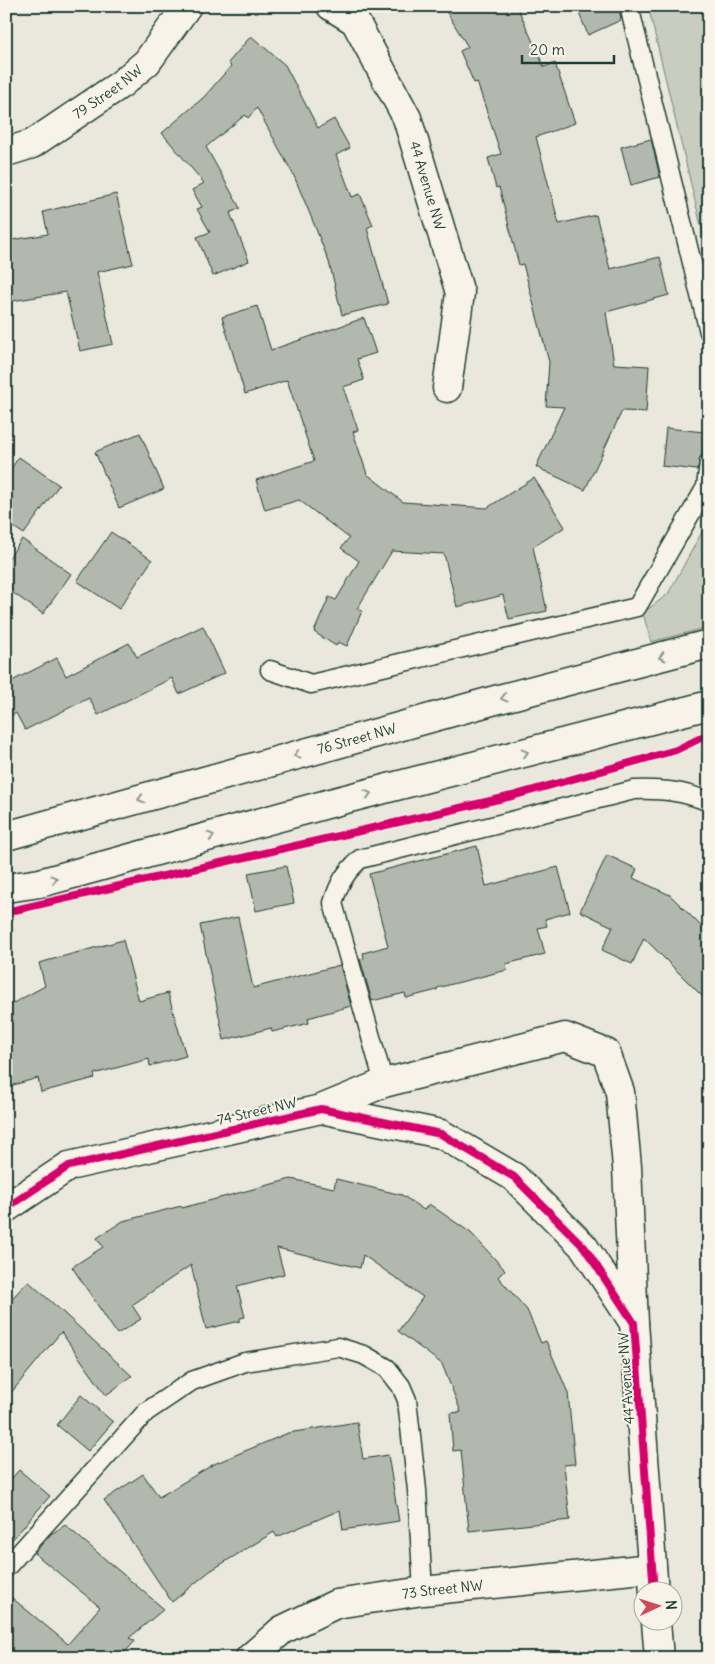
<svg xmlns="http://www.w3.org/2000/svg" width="715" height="1664" viewBox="0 0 715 1664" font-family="Delius,sans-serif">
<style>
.green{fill:#c8ccc1;stroke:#74847a}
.building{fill:#b2b8ae;stroke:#1f3d34}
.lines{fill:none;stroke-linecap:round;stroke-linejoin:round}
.service-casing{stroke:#1f3d34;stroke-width:21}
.minor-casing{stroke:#1f3d34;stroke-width:31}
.tertiary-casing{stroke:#1f3d34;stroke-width:31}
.service{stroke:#f7f3e8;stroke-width:18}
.minor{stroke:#f7f3e8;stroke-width:28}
.tertiary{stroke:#f7f3e8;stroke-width:28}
.cycleway-casing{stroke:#f7f3e8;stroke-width:11}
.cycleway{stroke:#d6006c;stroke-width:8}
.oneway{stroke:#8b988e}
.labels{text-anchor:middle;stroke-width:4;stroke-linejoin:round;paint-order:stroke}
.street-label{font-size:14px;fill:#1f3d34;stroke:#f7f3e8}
</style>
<rect width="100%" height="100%" fill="#eae8dd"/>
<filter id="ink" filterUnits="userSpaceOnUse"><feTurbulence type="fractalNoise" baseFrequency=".02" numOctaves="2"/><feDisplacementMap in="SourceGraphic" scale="10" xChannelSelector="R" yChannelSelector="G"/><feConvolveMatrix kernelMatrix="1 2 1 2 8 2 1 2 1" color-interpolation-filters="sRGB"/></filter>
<g filter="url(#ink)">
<path class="green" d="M648,6H709V259Z
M709,519V627L651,642L643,613L668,594Z"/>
<path class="building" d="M443,6H517L544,67L555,63L575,123L536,137L559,224L596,215L610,269L660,257L669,295L606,312L614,364L649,366L646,412L622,411L585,490L536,467L564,407L546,406L549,362L523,264L519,265L499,187L496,188L488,158L501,154L477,82L474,83L460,51L468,47Z
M576,6H619L621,20L588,35Z
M251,36L285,65L318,128L334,119L350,148L336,155L352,197L360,194L373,225L367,228L388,304L342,315L329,262L312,219L294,176L257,108L248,118L245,115L206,147L240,208L230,213L249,261L213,276L197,237L210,232L197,209L202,207L192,190L204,183L162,133L204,97L231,66L228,63Z
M651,139L660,177L631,185L621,147Z
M116,194L133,264L97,272L113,344L80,351L66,292L6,302V241L48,234L43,212Z
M257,306L271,350L364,318L376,353L357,359L364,380L343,387L358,430L353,432L367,474L403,502L487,508L534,478L565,527L533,547L547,611L509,619L503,595L457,607L444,554L392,551L357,609L362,611L347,646L338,642L336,646L314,632L329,597L336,600L359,561L341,548L349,538L299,500L265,510L256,480L314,461L287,380L245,394L222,317Z
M666,428L704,432L702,454L697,470L662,466Z
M140,433L164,489L119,508L95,452Z
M19,457L59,485L24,534L6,522V476Z
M111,532L152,560L119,609L77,581Z
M22,539L71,574L43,614L6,588V562Z
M203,626L225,673L179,694L172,678L98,715L89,698L25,730L16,713L6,718V684L57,658L66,676L129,643L137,657Z
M477,846L486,886L558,867L570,912L545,919L547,926L538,928L545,954L506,964L507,970L437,988V990L406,998L405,993L372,1001L360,959L364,958L363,953L388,946L369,874Z
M607,855L637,869L633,878L670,895L709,934V1003L644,938L632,964L602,950L613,927L580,911Z
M286,866L294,903L256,911L248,873Z
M238,917L253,988L340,965L351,1006L308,1018L309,1023L272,1032L271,1028L224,1040L200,925Z
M123,940L139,1001L168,993L186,1056L150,1066L149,1059L94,1074L95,1078L41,1092L38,1078L6,1087V1007L45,986L39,963Z
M291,1179L334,1188L336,1179L402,1195L424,1210L429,1204L471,1233L505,1270L498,1277L527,1310L541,1343L546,1341L568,1393L575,1464L564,1465L570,1520L469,1531L461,1450L453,1451L450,1413L461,1412L442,1364L398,1331L423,1297L363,1255L360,1268L277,1248L284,1274L237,1286L245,1317L240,1318V1321L206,1329L191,1265L132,1305L141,1319L117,1334L72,1267L103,1247L97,1238L123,1221L181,1206L182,1208Z
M28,1281L56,1306L132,1376L106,1395L61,1332L6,1399V1305Z
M81,1395L113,1422L88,1451L57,1425Z
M357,1422L363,1459L388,1455L399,1521L343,1530L340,1510L277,1537L274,1532L210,1571L172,1602L104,1500L143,1474L159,1497L214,1464L288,1433Z
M19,1470L50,1496L6,1547V1485Z
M65,1525L164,1609L129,1638L135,1641L120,1658H21L6,1646V1593L68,1644L100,1607L34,1553L51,1534Z"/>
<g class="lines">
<defs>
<path id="service" d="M629,6L709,332
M270,670L311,684L637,607L706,487L709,462
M384,1083L333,903C339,883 345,873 360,859L634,790C661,789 684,791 709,802
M6,1568L146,1412L192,1381L245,1362L338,1347L364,1355L387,1368L401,1386L407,1400L417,1490L423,1591"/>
<g id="minor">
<path id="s1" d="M331,6L355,21L407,118L460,293L447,388"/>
<path id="s2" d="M6,152L32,144L121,84L147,62L187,6"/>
<path d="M321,1109L384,1083L565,1037L606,1053L620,1092L627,1167L634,1323"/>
<path d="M6,1208L69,1166L321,1109L441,1134L514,1177L584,1247L634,1323L654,1592"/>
<path d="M656,1622L659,1658"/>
<path id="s3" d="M250,1658L282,1630L336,1604L423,1591L652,1568"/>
</g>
<g id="tertiary">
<path id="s4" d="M6,836L499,699L709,644"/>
<path d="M6,888L40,883L338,801L709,705"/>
</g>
</defs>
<use href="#service" class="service-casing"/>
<use href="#minor" class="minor-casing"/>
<use href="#tertiary" class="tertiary-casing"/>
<use href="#service" class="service"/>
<use href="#minor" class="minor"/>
<use href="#tertiary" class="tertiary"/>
<defs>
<path id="cycleway" d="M6,912L512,796L676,750L709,734
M6,1208L69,1166L321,1109L441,1134L514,1177L584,1247L634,1323L654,1592"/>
</defs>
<use href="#cycleway" class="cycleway-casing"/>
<use href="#cycleway" class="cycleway"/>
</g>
<defs><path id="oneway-chevron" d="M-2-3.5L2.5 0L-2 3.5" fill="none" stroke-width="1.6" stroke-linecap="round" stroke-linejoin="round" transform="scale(1.25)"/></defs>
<g class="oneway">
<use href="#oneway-chevron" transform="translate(662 657) rotate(165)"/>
<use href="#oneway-chevron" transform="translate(504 698) rotate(165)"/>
<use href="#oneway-chevron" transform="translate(525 753) rotate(-15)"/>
<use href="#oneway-chevron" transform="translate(297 755) rotate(164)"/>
<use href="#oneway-chevron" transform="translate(368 794) rotate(-15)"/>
<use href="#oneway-chevron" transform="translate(141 799) rotate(164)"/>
<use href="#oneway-chevron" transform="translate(211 836) rotate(-15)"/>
<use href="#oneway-chevron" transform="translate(54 879) rotate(-15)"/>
</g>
</g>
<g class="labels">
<g class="street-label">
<text dy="5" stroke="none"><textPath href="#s2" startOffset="119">79 Street NW</textPath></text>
<text dy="5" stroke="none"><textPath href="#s1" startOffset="209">44 Avenue NW</textPath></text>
<text dy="5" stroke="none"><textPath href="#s4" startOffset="364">76 Street NW</textPath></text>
<text transform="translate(257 1111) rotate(-13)" y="5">74 Street NW</text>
<text transform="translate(626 1378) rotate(-94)" y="5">44 Avenue NW</text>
<text dy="5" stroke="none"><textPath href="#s3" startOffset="210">73 Street NW</textPath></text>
</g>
</g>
<rect width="715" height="1664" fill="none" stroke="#f7f3e8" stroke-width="25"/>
<rect x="12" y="12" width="690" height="1639" fill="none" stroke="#1f3d34" stroke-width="2" filter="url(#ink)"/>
<g transform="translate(658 1606) rotate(86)"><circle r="24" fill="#f7f3e8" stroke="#a1aaa0"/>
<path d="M0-4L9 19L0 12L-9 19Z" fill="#d1495b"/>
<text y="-8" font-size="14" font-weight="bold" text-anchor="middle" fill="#1f3d34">N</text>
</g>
<path d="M522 55v8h92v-8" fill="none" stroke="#1f3d34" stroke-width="2.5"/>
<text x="530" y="55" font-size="15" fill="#1f3d34" stroke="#f7f3e8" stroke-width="4" paint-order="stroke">20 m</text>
</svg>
